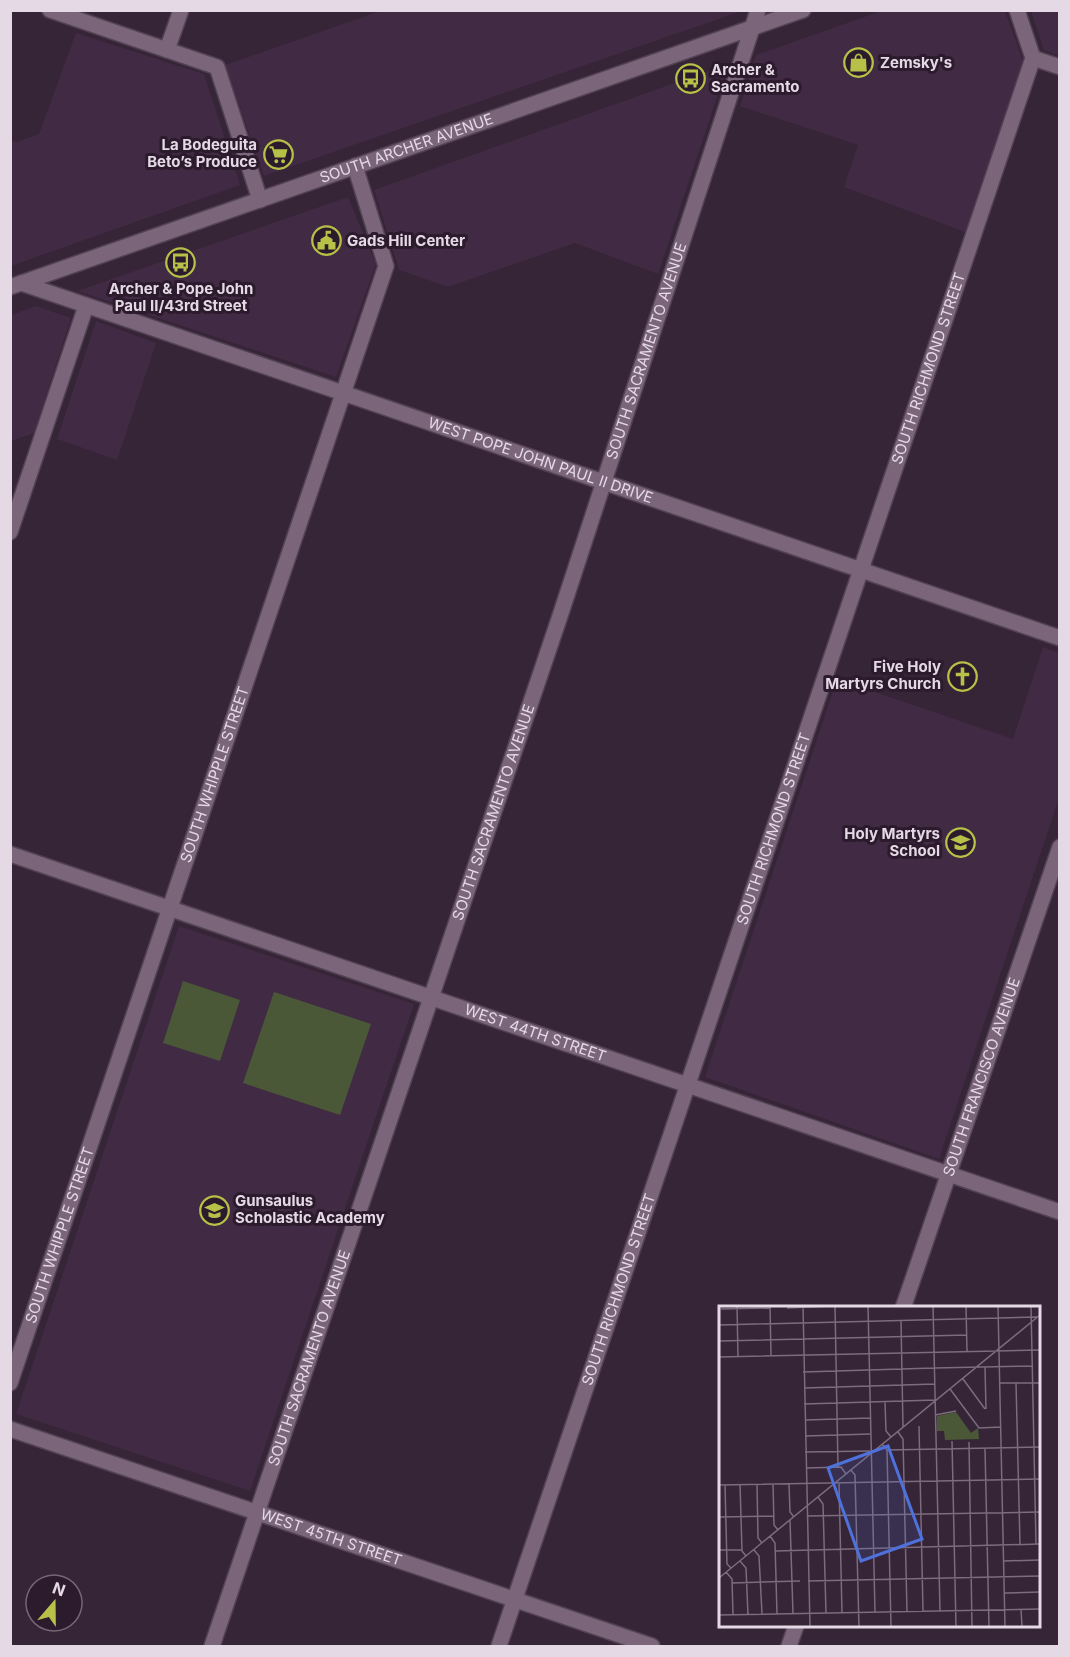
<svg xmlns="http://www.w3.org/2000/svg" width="1070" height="1657" viewBox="0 0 1070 1657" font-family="Inter,sans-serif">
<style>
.built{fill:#412a43}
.green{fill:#4b5838}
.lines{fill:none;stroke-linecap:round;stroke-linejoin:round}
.street-casing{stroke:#514152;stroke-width:18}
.secondary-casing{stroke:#514152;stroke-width:18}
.street{stroke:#7a657b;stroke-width:15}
.secondary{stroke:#7a657b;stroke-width:15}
.labels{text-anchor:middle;stroke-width:6;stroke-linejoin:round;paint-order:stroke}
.poi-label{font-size:15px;font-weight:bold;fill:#e5d9e6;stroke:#2c1a2d;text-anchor:start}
.street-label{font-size:15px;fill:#e5d9e6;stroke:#2c1a2d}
.inset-road{fill:none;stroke:#7c6c7d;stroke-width:1.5}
.view{fill:#4f71dc;fill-opacity:0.15;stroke:#4f71dc;stroke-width:3}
.inset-edge{fill:none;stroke:#e5d9e6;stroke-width:3}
</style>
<rect width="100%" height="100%" fill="#362437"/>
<path class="built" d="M383,10H742V11L264,176L225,65Z
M884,10L1005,11L1023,61L965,232L844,187L858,145L740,106L756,55Z
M1031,11H1059V56L1044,50Z
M76,33L204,74L240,185L11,266V140L17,142L39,134Z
M728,64L658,274L575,243L448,287L399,270L374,190Z
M348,197L376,264L336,377L77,291Z
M36,306L71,318L34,433L11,441V315Z
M96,321L156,343L117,460L57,439Z
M1043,647L1059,653V798L939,1159L705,1077L837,679L1013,739Z
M179,926L414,1004L250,1491L16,1414Z"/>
<path class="green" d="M183,981L240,1000L220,1061L163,1043Z
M274,992L371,1024L340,1115L243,1083Z"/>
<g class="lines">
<defs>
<g id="street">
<path d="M50,10L217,67L260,200"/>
<path d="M167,50L181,10"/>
<path d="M1033,58L1060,67"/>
<path d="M10,532L86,306"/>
<path id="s1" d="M10,854L1060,1212"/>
<path id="s2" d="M903,1308L1060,847"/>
<path id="s3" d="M10,1383L386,266L355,166"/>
<path id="s4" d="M10,1429L652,1646"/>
<path id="s5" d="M212,1646L561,613L758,10"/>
<path id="s6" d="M499,1646L1033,58L1017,10"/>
<path d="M789,1646L796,1626"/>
</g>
<g id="secondary">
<path id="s7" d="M21,283L1060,638"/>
<path id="s8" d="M10,287L803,10"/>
</g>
</defs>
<use href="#street" class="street-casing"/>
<use href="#secondary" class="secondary-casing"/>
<use href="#street" class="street"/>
<use href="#secondary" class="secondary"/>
</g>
<defs>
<symbol id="shop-ring" viewBox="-11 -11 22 22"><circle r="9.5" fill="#2c1a2d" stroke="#b7c147" stroke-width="1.5"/><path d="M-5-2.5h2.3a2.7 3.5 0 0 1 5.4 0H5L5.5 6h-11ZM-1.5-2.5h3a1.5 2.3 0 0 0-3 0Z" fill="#b7c147"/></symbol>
<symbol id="bus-ring" viewBox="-11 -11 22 22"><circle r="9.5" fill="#2c1a2d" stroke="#b7c147" stroke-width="1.5"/><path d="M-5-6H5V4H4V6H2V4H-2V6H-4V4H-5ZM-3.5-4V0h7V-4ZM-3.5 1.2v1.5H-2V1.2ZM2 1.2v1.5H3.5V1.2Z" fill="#b7c147"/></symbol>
<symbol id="supermarket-ring" viewBox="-11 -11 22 22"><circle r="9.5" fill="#2c1a2d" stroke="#b7c147" stroke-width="1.5"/><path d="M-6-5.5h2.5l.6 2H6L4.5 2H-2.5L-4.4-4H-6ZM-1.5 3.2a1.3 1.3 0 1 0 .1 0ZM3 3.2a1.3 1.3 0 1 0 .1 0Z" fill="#b7c147"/></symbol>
<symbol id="civic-ring" viewBox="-11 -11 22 22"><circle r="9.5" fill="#2c1a2d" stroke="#b7c147" stroke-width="1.5"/><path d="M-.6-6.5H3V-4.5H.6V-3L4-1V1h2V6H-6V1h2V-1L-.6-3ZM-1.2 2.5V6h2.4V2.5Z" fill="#b7c147"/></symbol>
<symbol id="church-ring" viewBox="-11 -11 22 22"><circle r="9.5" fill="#2c1a2d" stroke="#b7c147" stroke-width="1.5"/><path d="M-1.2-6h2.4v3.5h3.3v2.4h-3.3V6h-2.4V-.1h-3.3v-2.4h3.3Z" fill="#b7c147"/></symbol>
<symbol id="school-ring" viewBox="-11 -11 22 22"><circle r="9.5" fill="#2c1a2d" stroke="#b7c147" stroke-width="1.5"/><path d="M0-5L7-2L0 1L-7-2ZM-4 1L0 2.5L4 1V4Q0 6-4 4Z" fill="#b7c147"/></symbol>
</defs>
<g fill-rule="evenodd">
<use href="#shop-ring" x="842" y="46" width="33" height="33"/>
<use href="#bus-ring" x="674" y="62" width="33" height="33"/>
<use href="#supermarket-ring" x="262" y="138" width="33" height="33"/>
<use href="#civic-ring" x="310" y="224" width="33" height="33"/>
<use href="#bus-ring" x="164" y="246" width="33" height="33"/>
<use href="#church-ring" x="946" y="660" width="33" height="33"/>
<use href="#school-ring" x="944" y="826" width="33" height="33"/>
<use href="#school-ring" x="198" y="1194" width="33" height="33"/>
</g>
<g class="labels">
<g class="poi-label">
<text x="880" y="68">Zemsky's</text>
<text x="711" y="75">Archer &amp;<tspan x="711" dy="17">Sacramento</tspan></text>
<text x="257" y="150" text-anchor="end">La Bodeguita<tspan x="257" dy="17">Beto’s Produce</tspan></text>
<text x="347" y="246">Gads Hill Center</text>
<text x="181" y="294" text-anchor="middle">Archer &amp; Pope John<tspan x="181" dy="17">Paul II/43rd Street</tspan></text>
<text x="941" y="672" text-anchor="end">Five Holy<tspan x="941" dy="17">Martyrs Church</tspan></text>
<text x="940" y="839" text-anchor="end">Holy Martyrs<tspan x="940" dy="17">School</tspan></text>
<text x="235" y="1206">Gunsaulus<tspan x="235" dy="17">Scholastic Academy</tspan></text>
</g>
<g class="street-label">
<text dy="5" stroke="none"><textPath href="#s8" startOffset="420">SOUTH ARCHER AVENUE</textPath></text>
<text dy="5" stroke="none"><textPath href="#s5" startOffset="1366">SOUTH SACRAMENTO AVENUE</textPath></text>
<text dy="5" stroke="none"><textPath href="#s6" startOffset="1348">SOUTH RICHMOND STREET</textPath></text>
<text dy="5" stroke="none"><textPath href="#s7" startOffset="549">WEST POPE JOHN PAUL II DRIVE</textPath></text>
<text dy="5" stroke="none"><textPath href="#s3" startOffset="642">SOUTH WHIPPLE STREET</textPath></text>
<text dy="5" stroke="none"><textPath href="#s5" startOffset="880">SOUTH SACRAMENTO AVENUE</textPath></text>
<text dy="5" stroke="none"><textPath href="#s6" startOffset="862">SOUTH RICHMOND STREET</textPath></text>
<text dy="5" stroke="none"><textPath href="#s1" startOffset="555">WEST 44TH STREET</textPath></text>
<text dy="5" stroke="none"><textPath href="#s2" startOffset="244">SOUTH FRANCISCO AVENUE</textPath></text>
<text dy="5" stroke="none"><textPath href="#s3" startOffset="156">SOUTH WHIPPLE STREET</textPath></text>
<text dy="5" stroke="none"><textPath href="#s6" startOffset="376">SOUTH RICHMOND STREET</textPath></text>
<text dy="5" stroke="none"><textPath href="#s5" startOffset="304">SOUTH SACRAMENTO AVENUE</textPath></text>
<text dy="5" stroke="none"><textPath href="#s4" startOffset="339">WEST 45TH STREET</textPath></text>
</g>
</g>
<g transform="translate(719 1306)">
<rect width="321" height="321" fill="#362437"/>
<path d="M237,106L252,127L259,122L260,133L226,134L225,125H218V110Z" fill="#4b5838"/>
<path class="inset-road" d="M18,0L19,51M51,0L52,50M84,0L91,321M116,0L119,161M149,0L156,306M214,0L221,305M247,0L248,46M279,0L286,321M312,0L317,238M68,2L113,0M2,3L51,2M182,15L184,121M0,19L318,11M0,35L248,29M278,45L321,44M0,51L278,45M266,61L267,103M215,62L313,60M84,66L215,62M244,73L266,103M281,77H321M297,77L301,238M85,82L216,78M231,83L260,122L282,121M166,96L167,125L172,131M85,98L216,94M216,109L237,105M86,114L151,112M200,120L204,305M179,126L184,133L188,306M86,130L151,128M233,135L237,321M250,136L253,321M163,138L168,144L172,321M266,142L270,321M168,144L321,141M86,146L151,145M87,162L122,161L127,168M132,164L136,169L140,321M120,177L123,307M21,178L23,245L27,250M38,178L39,232L43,237M54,178L55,219L59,224M70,178L71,206L75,211M0,179L321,173M6,179L8,258L12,262M99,191L104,198L107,307M88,210L321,206M0,211L55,210M71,214L74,308M51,230L56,237L58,308M0,244H23M35,244L40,250L43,308M56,245L321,238M21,255L27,262L29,309M285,255L321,254M7,266L13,273L14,309M0,272L321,9M89,275L321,270M13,277L81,275M286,287L321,286M302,303L303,321M0,309L321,303"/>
<path class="view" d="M169,140L203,233L142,255L109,162Z"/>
<rect width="321" height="321" class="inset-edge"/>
</g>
<rect width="1070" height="1657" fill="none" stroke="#e5d9e6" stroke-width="24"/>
<g transform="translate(54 1603) rotate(20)"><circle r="28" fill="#2c1a2d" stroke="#766677" stroke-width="1.5"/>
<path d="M0-4.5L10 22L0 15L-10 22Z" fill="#b7c147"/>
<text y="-9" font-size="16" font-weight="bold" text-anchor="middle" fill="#e5d9e6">N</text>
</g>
</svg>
